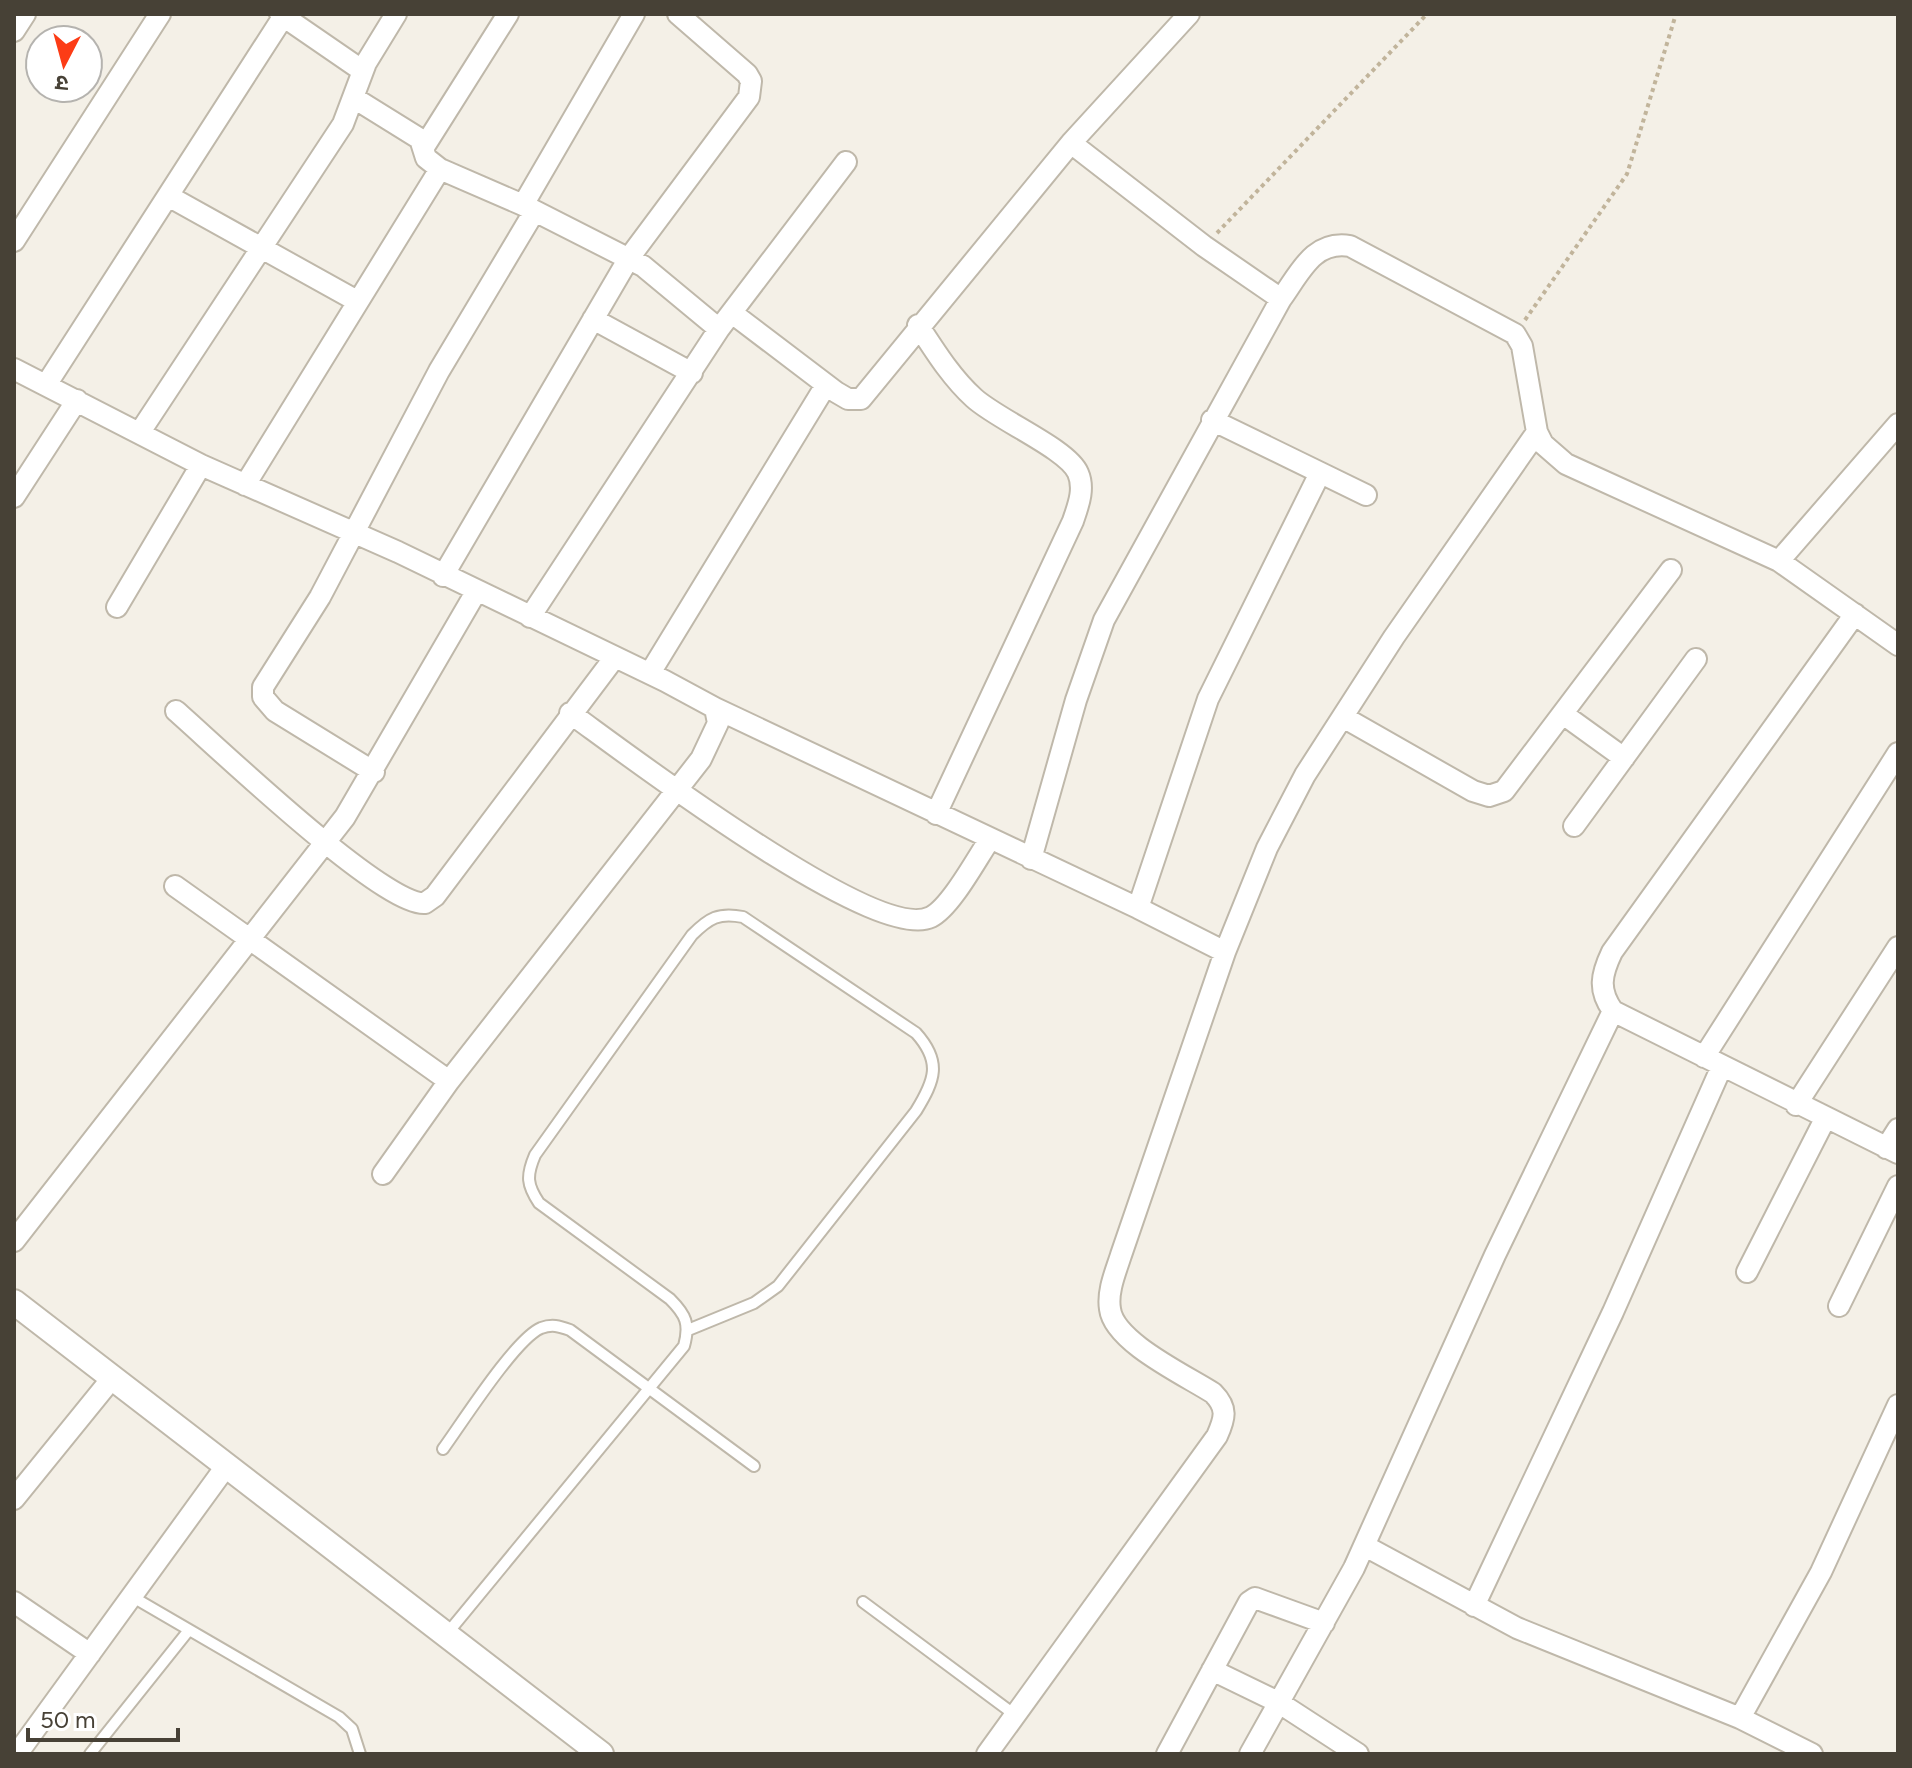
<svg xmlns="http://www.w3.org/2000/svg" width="1912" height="1768" viewBox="0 0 1912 1768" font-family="Figtree,'Noto Sans Devanagari',sans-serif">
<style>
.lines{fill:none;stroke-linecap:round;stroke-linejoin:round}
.service-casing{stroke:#bfb8aa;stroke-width:14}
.minor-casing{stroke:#bfb8aa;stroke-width:24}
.tertiary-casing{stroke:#bfb8aa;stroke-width:28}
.path{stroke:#c1b49b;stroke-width:4;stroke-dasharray:4 4;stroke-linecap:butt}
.service{stroke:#fff;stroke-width:10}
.minor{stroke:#fff;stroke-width:20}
.tertiary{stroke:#fff;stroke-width:24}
</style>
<rect width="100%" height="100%" fill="#f4f0e7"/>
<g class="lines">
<defs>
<path id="service" d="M443,1449C462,1423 515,1339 541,1328C552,1324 559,1326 570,1330L754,1466
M131,1596L339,1717L352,1729L360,1754
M863,1602L1015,1715
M446,1635L684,1346C690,1324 686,1315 670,1299L539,1203C527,1185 526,1176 535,1155L692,935C709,918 719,912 743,917L916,1033C942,1062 935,1080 916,1111L778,1286L754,1303L688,1330
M90,1754L189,1630"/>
<path id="minor" d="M280,14L360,69L361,74
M634,14L523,205L643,266L719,329
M14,31L25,14
M354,98L420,139L426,158L440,169L523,205
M1071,143L1204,246L1281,299
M424,147L508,14
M170,197L357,301
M14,241L160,14
M732,313L836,392L848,399H861L1071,143L1189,14
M593,319L692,373
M918,325C935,351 951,377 974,398C998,420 1068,449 1078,473C1085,489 1078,506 1073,521L936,814
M14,369L201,465L398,552L665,681L715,708L718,723L701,759L449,1081L383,1174
M46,385L285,14
M1212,420L1366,495
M140,432L343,124L366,63L396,14
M245,485L440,169
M14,497L77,400
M1779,561L1898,424
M443,576L629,258L749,97L751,81L747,74L678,14
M117,607L201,465
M1855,614L1612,952C1601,975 1598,990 1613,1011L1898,1153
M530,617L719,329L846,162
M650,673L826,385
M715,708L1138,908L1225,952
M176,711C215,745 384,907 425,903L435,896L615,657
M570,713C623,751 875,944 931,917C951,907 977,858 990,839
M1563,714L1624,758
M1343,717L1473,791L1489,796L1504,791L1671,570
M374,772L275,711L263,697V687L320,597L439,371L534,212
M1574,826L1696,659
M1031,859L1076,700L1104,620L1281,299C1300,273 1313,240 1350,246L1515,334L1522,346L1537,432L1543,444L1566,464L1779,561L1898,645
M175,886L449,1081
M1138,908L1208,699L1320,473
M1704,1057L1898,753
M1796,1105L1898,947
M1886,1148L1898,1129
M14,1241L345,817L476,592
M1747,1272L1825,1119
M1839,1306L1898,1186
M14,1499L113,1377
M1365,1546L1517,1628L1740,1718L1812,1754
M14,1602L90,1654
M1474,1606L1613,1312L1722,1066
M1212,1670L1278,1702L1358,1754
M1740,1718L1821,1572L1898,1405
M17,1754L227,1465
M987,1754L1217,1436C1225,1418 1228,1408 1213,1393C1185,1375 1114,1342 1110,1309C1107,1291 1116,1271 1121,1255L1225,952L1267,848L1305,775L1394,637L1537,432
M1167,1754L1249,1602L1255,1598L1324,1623
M1250,1754L1354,1568L1495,1255L1613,1011"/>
<path id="tertiary" d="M14,1302L601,1754"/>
</defs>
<use href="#service" class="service-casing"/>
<use href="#minor" class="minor-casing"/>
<use href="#tertiary" class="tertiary-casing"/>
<path class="path" d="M1217,233L1427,14
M1525,320L1627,174L1676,14"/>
<use href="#service" class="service"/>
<use href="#minor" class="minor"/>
<use href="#tertiary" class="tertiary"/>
</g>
<rect width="1912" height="1768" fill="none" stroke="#474136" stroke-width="32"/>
<g transform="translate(64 64) rotate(186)"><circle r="38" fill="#ffffff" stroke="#b5b3af" stroke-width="2"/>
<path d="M0-6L14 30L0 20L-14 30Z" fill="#fc3c16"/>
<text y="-12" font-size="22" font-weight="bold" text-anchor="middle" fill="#474136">उ</text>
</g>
<path d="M28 1728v12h150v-12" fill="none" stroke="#474136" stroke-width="4"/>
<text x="40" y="1728" font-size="24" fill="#474136" stroke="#ffffff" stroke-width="6" paint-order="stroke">50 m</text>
</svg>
